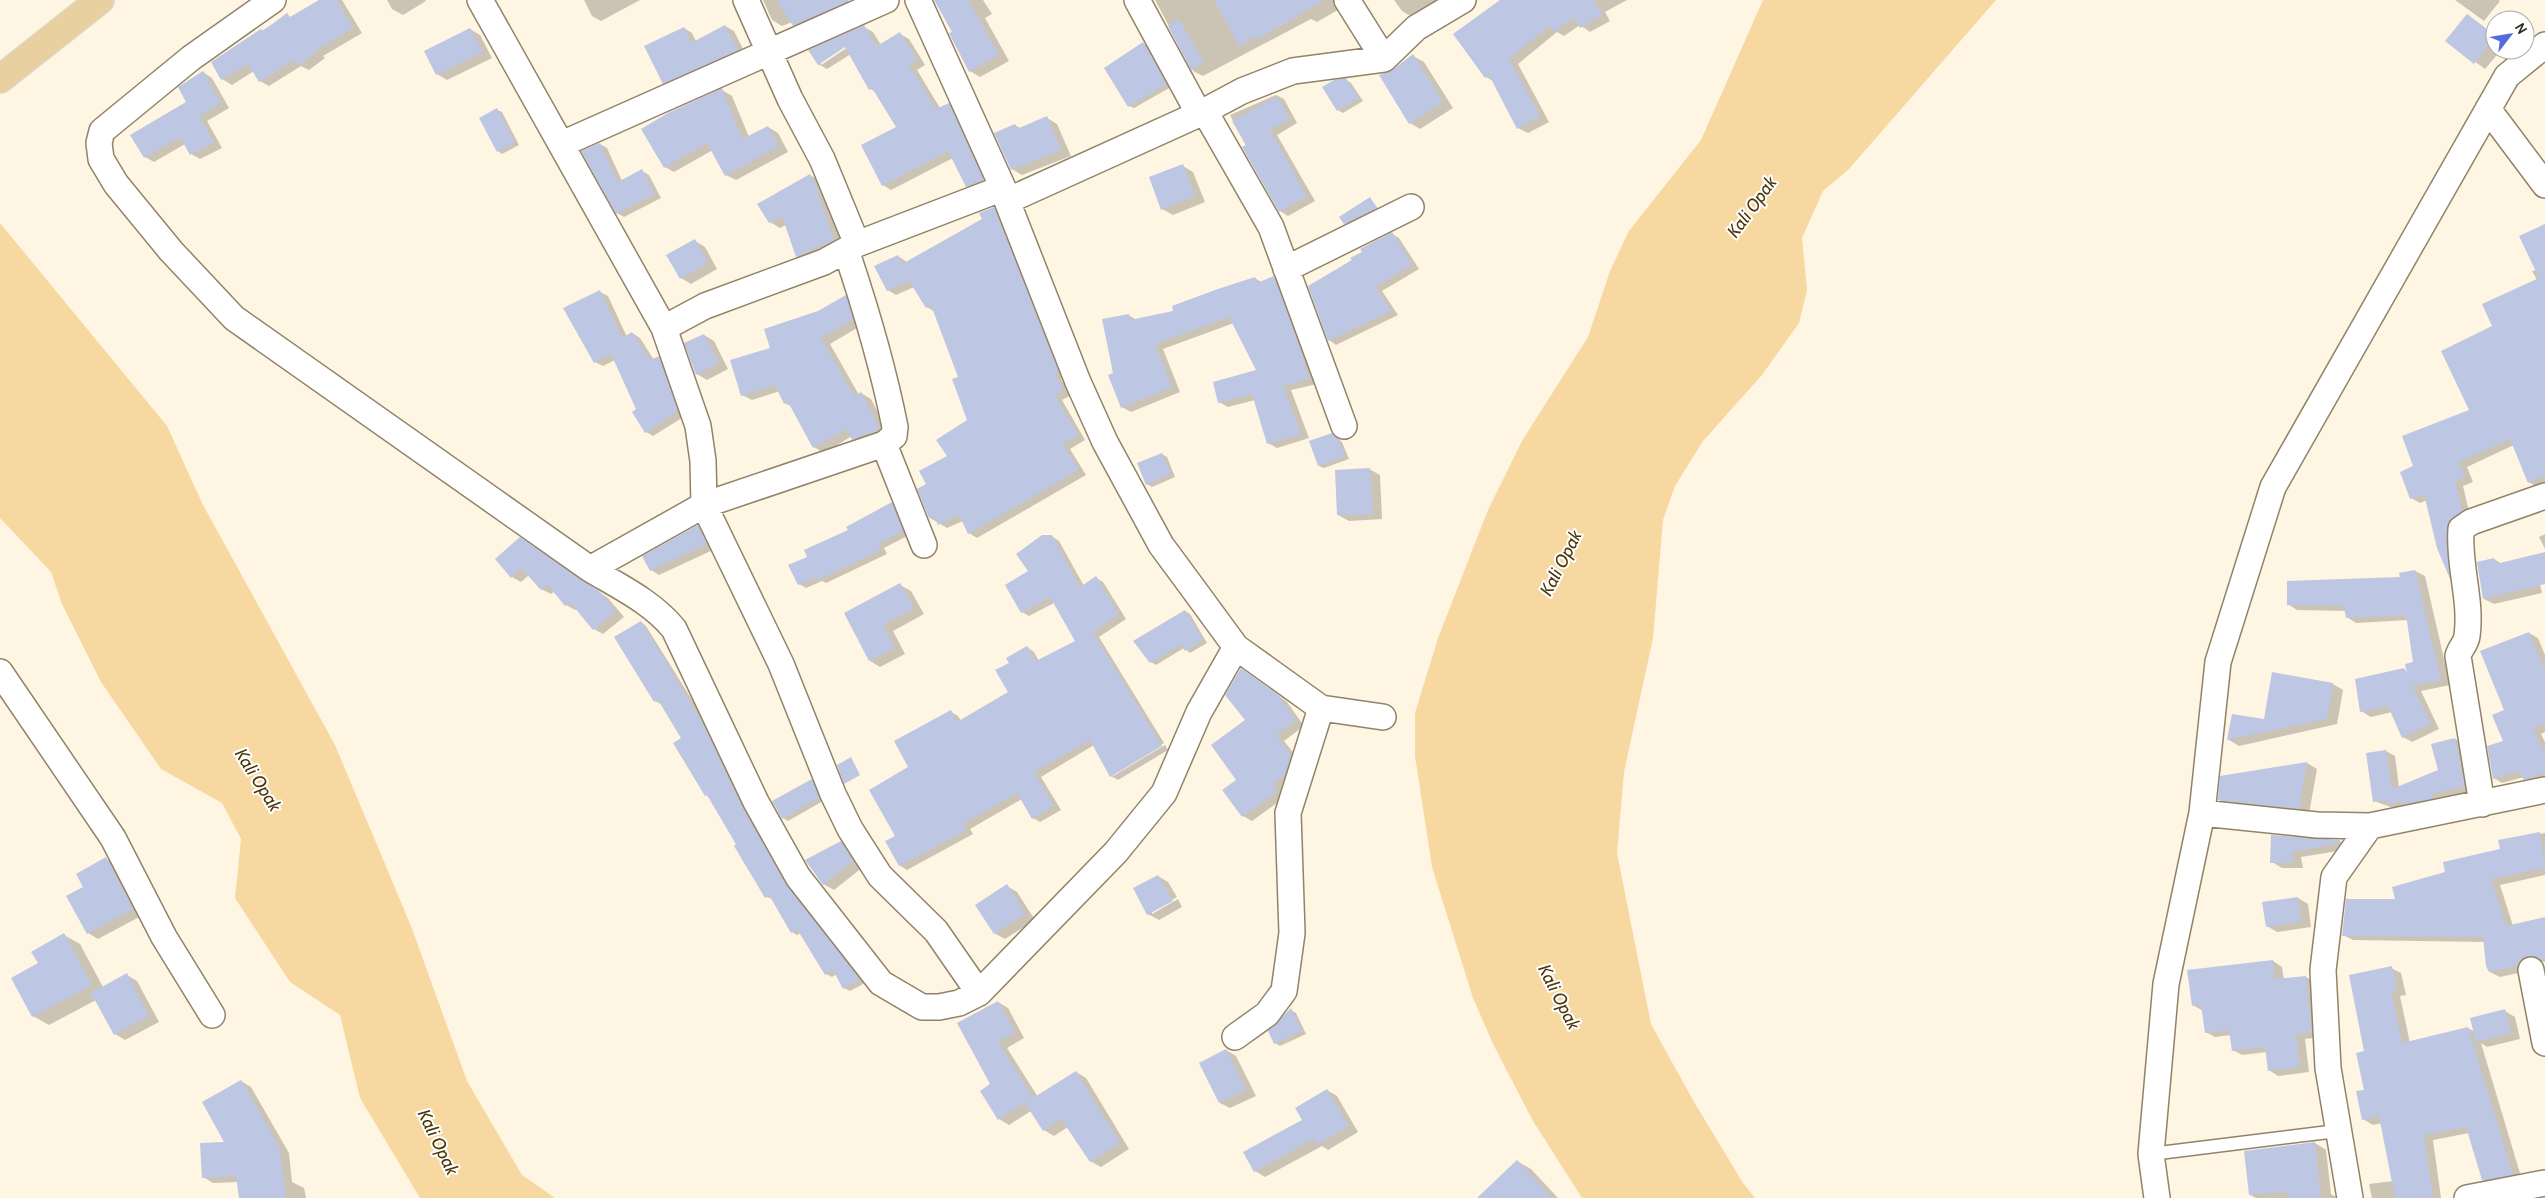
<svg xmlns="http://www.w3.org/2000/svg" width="2545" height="1198" viewBox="0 0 2545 1198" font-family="Cabin,sans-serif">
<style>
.water{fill:#f7d8a1}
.shadow{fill:#0003;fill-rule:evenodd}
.building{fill:#bdc6e3}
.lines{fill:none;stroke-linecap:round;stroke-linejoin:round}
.lane-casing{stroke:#928368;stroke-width:15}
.street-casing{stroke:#928368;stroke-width:28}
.primary-casing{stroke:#dedddb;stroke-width:30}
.lane{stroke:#fff;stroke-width:12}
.street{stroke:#fff;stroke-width:25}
.primary{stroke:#e8d0a0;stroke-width:28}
.labels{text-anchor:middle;stroke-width:4;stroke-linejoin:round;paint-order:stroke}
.water-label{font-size:18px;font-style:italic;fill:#4b370a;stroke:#fff}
</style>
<rect width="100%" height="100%" fill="#fef5e3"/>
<path class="water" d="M1763,0H1996L1849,169L1823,191L1802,238L1807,290L1799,323L1762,375L1703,441L1675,486L1663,520L1653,638L1624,772L1617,853L1651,1024L1694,1102L1743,1183L1755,1198H1582L1533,1121L1494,1046L1473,998L1432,867L1415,756V713L1438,638L1488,510L1522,441L1588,337L1610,271L1629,231L1701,140Z
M0,223L167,426L203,505L335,745L411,926L467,1081L522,1175L555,1198H420L360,1098L340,1015L290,982L235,898L241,839L222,803L161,769L101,682L62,604L51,572L0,518Z"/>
<path class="shadow" d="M321,0H342L362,33L323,56L325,58L309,70L301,66L269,86L260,81L254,71L232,85L222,79L212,62L287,15L292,18Z
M387,0H425L426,1L403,15L392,9Z
M584,0H640L601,21L592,16Z
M763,0H848L852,9L803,30L792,22L782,26L772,20Z
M945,0H983L992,14L985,18L1009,61L980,77L970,71L954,32Z
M1155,0H1344L1343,7L1317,22L1311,19L1203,76L1193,71Z
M1394,0H1439L1412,17L1402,11Z
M1503,0H1627L1605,12L1610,21L1590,32L1580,25L1564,36L1557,32L1518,64L1549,122L1528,133L1518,128L1493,81L1486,77Z
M2455,0H2498L2500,1L2484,21Z
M2468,15L2495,35V50H2501L2485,69L2447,41Z
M725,26L734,31L746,55L672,88L664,83L684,28L692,33L696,41Z
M864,27L873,32L881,45L900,34L909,39L925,65L917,70L940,108L949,104L957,109L992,185L976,191L967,186L953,158L891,190L883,185L862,146L898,128L876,92L870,89L851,54L827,69L818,64L810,51ZM850,43L851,45L821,65V62Z
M470,29L480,35L492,58L447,80L437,74Z
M1143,43L1148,46L1171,87L1134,108L1129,106Z
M1413,56L1424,62L1453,108L1420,129L1410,123L1392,73Z
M203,72L212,78L229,108L207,121L222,148L200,159L191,154L185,144L154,162L145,157L188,103Z
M1346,80L1351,83L1363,101L1343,113L1338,110L1324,88Z
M722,90L732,96L749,137L768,127L778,133L788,152L736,180L726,175L713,150L674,172L665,167Z
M1276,95L1284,99L1297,123L1277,135L1315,201L1288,216L1280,211L1230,115Z
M497,110L502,112L519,145L502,154L498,151Z
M1047,118L1057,124L1071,156L1022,175L1012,169L1015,125L1020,128Z
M600,144L607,148L622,181L642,171L649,175L661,198L624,217L617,213Z
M1183,166L1193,172L1205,202L1173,215L1162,209Z
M810,175L820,181L830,199L844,246L808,262L797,256L786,225L780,228L770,222Z
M1370,199L1380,211L1350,226L1345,223Z
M994,208L1002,213L1066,377L1061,379L1071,395L1062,400L1085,440L1070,449L1086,475L977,538L969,533L963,521L947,528L930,518L919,490L928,485L949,456L968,421L959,378L935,312L927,307L914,287L896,295L888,290L898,256L907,262L984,220Z
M2545,226V484L2537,487L2529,482L2514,445L2467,467L2473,482L2463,486L2470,516L2458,582L2451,578L2438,547L2427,500L2420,503L2411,498L2415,467L2470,410L2494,327L2537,280L2532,271L2536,270Z
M1392,234L1399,238L1419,269L1382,291L1398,315L1336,345L1329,340L1310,287Z
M695,241L705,247L717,269L691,284L681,278Z
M1255,278L1261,282L1274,278L1282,283L1317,384L1291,390L1309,438L1277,448L1268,443L1255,400L1228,407L1219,402L1258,371L1234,323L1163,349L1180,392L1131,412L1122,407L1115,373L1128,315L1137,320L1175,312Z
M600,292L608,296L627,337L632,333L640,338L654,360L658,357L666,362L685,416L653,436L646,432L615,360L603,366L595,362Z
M846,296L855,302L862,325L830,344L859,395L861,393L871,399L889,434L863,444L852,436L824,453L814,447L792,407L785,403L780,391L752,400L742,395L772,349L819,312Z
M704,335L714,341L728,369L707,380L697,374Z
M1337,438L1342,442L1349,459L1324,468L1319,466Z
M1162,454L1167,457L1175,477L1152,487L1147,484Z
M1369,469L1380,475L1382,519L1349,521L1338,515Z
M892,504L898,508L909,535L884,548L887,554L826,583L822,581L806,588L799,584L850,531Z
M698,526L706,531L715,549L659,575L651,570Z
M2545,534V549L2539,537Z
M1051,536L1059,541L1084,586L1096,578L1103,582L1126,619L1099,637L1164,743L1113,773V776L1165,745L1168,750L1118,780L1111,776L1094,745L1041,777L1061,810L1040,822L1033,818L1022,799L970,829L973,834L907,870L899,865L897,836L909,768L951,712L958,716L961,721L1010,692L1011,663L1027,647L1034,652L1039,661L1077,642L1054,603L1029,616L1022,612L1030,571Z
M529,544L608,598L624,617L603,634L594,629L577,609L575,610L566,605L555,591L551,594L541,589L529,575L521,582L512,577Z
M2494,559L2502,564H2535L2542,593L2494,604L2484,599Z
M2415,571L2425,576L2450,685L2421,691L2439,729L2412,742L2403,737L2392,712L2371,717L2361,711L2404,670L2407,672L2414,663L2408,620L2356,623L2347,617L2346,611L2297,610L2288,604L2401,578Z
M900,585L911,591L924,614L893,631L905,654L880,667L870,661L845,613Z
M1185,611L1190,614L1207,643L1190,653L1184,648L1156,665L1151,662Z
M641,622L646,626L707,724L748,813L791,889L865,983L850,991L844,988L837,974L832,977L826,974L801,933L797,935L792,932L773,899L766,897L710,798L706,795L682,739L661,704L655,701Z
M2529,633L2538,638L2545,655V732L2541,734L2545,742V780L2534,784L2524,777L2502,783L2494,778L2504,742L2506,711Z
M2273,673L2333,684L2343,690L2337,724L2239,746L2229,740L2233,715L2265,720Z
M1250,675L1287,702L1304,726L1284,741L1300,761L1293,781L1280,791L1285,797L1252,821L1243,816L1238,780Z
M2455,739L2464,744L2473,791L2440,799L2442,803L2396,809L2374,801L2386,751L2395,756L2399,787L2439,771Z
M2307,763L2317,769L2309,814L2229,805L2219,800L2222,777Z
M812,780L816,783L823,801L788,821L783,818Z
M2545,833V875L2500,885L2513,926L2545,918V962L2539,961L2531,965L2527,971L2500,977L2490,972L2485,942L2353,940L2343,935L2396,901L2447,873L2502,850L2500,841Z
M2272,836L2340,841L2350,849L2301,857L2303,868H2282L2272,862Z
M840,842L851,848L863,867L834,890L823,884Z
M106,859L117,865L143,915L98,939L88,933L85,888Z
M1158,876L1168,882L1177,897L1152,911V914L1178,899L1182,907L1159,920L1148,914Z
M1007,886L1017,892L1035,920L1005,939L994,933Z
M2298,898L2308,904L2311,927L2277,932L2267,926Z
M64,935L80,944L103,987L127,975L137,981L159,1022L125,1040L115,1034L96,1000L49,1025L33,1016L39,964Z
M2273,961L2282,967L2284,980L2306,977L2315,982L2321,1037L2305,1039L2309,1072L2278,1076L2269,1070L2267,1052L2242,1055L2233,1050L2231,1035L2215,1037L2206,1032L2203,1011L2193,1005Z
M2391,968L2401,973L2406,995L2400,996L2410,1043L2468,1028L2475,1032L2505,1011L2515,1017L2520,1039L2487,1047L2481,1043L2522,1180L2493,1185L2483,1180L2469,1133L2433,1140L2441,1198H2372L2369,1184L2393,1181L2382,1123L2373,1125L2363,1119L2366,1052Z
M998,1002L1008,1008L1024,1038L1007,1048L1038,1097L1076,1072L1086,1078L1129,1149L1101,1167L1090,1161L1068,1127L1054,1136L1044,1130L1031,1111L1009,1125L999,1119L991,1085Z
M1291,1010L1296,1013L1306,1034L1280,1046L1275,1043Z
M1226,1050L1236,1056L1256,1096L1230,1108L1220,1103L1200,1063Z
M241,1081L251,1087L289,1153L292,1182L304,1188L306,1198H240L238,1182L213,1183L203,1177L227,1143Z
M1327,1090L1337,1096L1358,1132L1328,1150L1322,1146L1265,1177L1255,1171L1304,1120Z
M2315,1143L2326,1150L2331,1194L2338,1198H2256L2250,1195Z
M1517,1161L1531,1169L1558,1198H1479Z"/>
<path class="building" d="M319,0H337L353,28L315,51L316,53L298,66L294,60L259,82L248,64L221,80L211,62L261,29L263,31L287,13L290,17Z
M777,0H848L849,1L793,26Z
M934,0H968L999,55L969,72L949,33L952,32Z
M1214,0H1324L1258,39L1256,36L1239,46Z
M1500,0H1597L1594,2L1602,15L1580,28L1574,17L1554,32L1549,26L1509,59L1540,116L1517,129L1489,75L1485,78L1453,34Z
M2467,14L2495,36L2474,64L2445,41Z
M1179,19L1204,62L1191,70L1168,26Z
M725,25L738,50L663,84L644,46L684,27L691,43Z
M864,25L877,46L900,32L917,60L909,65L936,109L949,103L984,180L966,187L948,151L882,186L861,145L896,127L872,88L869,90L845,47L818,65L808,50Z
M470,28L483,52L436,75L424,51Z
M1143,42L1167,84L1128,107L1104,68Z
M1413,54L1443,102L1409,124L1379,75L1391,71Z
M203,71L221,103L199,116L214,142L190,155L180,137L144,158L130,135L186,102L178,87Z
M1346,78L1359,98L1337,111L1322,87L1334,80Z
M722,88L742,139L768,126L779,146L725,176L707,143L664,168L641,129L668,113Z
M1277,96L1290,119L1270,130L1307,196L1279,212L1242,147L1246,145L1232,121Z
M497,108L515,143L497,152L479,118Z
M1047,116L1061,150L1011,170L994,133L1015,124L1017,129Z
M600,143L618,182L642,169L655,194L616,214L581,151Z
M1183,164L1195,196L1161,210L1149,177Z
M810,174L820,193L818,194L834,240L796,257L782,216L769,223L757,204Z
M1370,197L1377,208L1344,224L1339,217Z
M994,207L1059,372L1054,374L1064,390L1055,395L1078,435L1063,444L1079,470L968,534L959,515L938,525L934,516L929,518L917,489L926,484L919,471L947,456L936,440L967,420L952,379L958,377L931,305L926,308L909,281L887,291L874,266L898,255L902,264L982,219L979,213Z
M2545,224V476L2528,483L2510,439L2459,462L2465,477L2455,481L2462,511L2449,522L2447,529L2450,579L2437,548L2424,494L2410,499L2400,472L2413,466L2402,436L2469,410L2441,351L2492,326L2482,304L2539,278L2519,236Z
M1392,232L1412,264L1376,287L1391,311L1328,341L1308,286L1352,260L1350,258L1362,252L1360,249Z
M695,239L708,263L680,279L666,255Z
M1274,276L1302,354L1309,379L1283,386L1301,434L1267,444L1252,394L1218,403L1213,382L1256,370L1229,317L1155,344L1172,387L1121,408L1108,375L1113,373L1102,319L1129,314L1130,320L1173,311L1172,306L1218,289L1255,277L1257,283Z
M600,290L622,338L632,332L650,360L659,356L678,411L645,433L632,412L636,409L611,354L594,363L563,308Z
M846,295L853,320L821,338L854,396L861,392L880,429L852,440L847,429L813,448L788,402L784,404L775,385L741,396L730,360L770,348L764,329L818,311Z
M704,334L719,363L696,375L684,343Z
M1332,433L1338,438L1345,457L1318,466L1309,441Z
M1162,453L1171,474L1146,485L1137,463Z
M1370,468L1373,514L1337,515L1335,470Z
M892,502L903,531L878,544L881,550L818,580L816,577L798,585L788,565L807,557L804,550L848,530L846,527Z
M698,525L707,544L650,571L642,556Z
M1042,535H1052L1080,587L1096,576L1119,614L1090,634L1093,632L1162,746L1110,777L1090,740L1034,772L1054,806L1032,819L1017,793L963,824L967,830L899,866L885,841L895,836L869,790L908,767L894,741L951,710L957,722L1008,692L995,670L1009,663L1006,658L1027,646L1036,661L1075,641L1050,597L1021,613L1005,585L1028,571L1016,554Z
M520,537L599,591L616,611L593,630L570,602L565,606L547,584L541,590L521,568L511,578L495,559Z
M2545,552V584L2483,599L2477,562L2494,558L2496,564Z
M2415,570L2441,680L2412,686L2431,724L2402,738L2388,706L2360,712L2355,679L2404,668L2407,673L2405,664L2413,662L2406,615L2346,618L2344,606L2287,605V581L2400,577L2399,573Z
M900,583L914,608L883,625L895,648L869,661L844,613Z
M1185,610L1203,640L1185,651L1181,645L1150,663L1133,641Z
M641,621L701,720L743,808L786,884L860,979L843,989L833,970L825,975L797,929L791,933L769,895L765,898L734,846L736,844L707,795L705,796L673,743L681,738L658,700L654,702L614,637Z
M2529,632L2545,671V723L2533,729L2545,754V773L2524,780L2519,771L2493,779L2487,746L2503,741L2492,715L2504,710L2480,651Z
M1241,668L1278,695L1296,720L1276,735L1291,755L1284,776L1272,785L1277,792L1242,817L1222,790L1236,780L1211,745L1245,720L1225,695Z
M2272,672L2333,683L2327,719L2227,740L2232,714L2264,719Z
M2455,738L2465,786L2432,794L2434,798L2403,805L2401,801L2387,805L2385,800L2373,802L2366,753L2386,750L2392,789L2438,770L2431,744Z
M851,757L860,775L844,784L837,765Z
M2307,762L2299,809L2218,800L2220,776Z
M812,779L819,798L782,819L772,801Z
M2540,832L2545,868L2491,879L2506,926L2545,917V960L2528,956L2521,959L2517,966L2489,972L2486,966L2483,937L2342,936L2346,899H2395L2392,887L2445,872L2443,862L2500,849L2498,840Z
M2271,835L2340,840V843L2292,852L2293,863H2270Z
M841,841L853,861L823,885L805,860Z
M106,857L133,909L87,934L66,896L83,887L76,874Z
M1158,875L1173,901L1147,915L1133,888Z
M1007,884L1025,914L994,934L975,905Z
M2298,897L2301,922L2266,927L2262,902Z
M64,933L92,985L32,1017L11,978L38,963L31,952Z
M2273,960L2275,979L2306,976L2312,1032L2296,1034L2300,1067L2268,1071L2265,1047L2232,1051L2229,1030L2205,1033L2201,1004L2192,1006L2187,970Z
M2392,966L2397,990L2391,991L2402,1043L2468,1027L2513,1175L2482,1180L2466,1127L2424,1135L2433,1198H2395L2379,1116L2362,1120L2356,1091L2364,1090L2356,1053L2364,1051L2349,975Z
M127,973L149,1016L114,1035L91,993Z
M998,1001L1015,1032L998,1042L1033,1097L998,1120L980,1091L990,1084L957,1023Z
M1291,1008L1302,1031L1274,1044L1268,1031Z
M2505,1009L2511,1033L2476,1042L2470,1018Z
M1226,1049L1246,1090L1219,1103L1199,1063Z
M1076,1071L1120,1143L1090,1162L1061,1119L1043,1131L1025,1103Z
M241,1080L279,1146L286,1198H239L236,1176L202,1178L200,1143L224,1142L202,1102Z
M1327,1089L1349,1126L1317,1145L1314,1139L1254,1172L1243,1152L1302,1120L1295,1108Z
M2315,1142L2321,1198H2287V1192L2249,1195L2244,1151Z
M1517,1160L1553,1198H1477Z"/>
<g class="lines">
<defs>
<path id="lane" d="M2151,1154L2337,1131"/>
<path id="street" d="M273,0L191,58L102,131L99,143L101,159L116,184L171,251L234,318L590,569C620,587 652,602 674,629L756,802L798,877L881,983L922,1007H939L959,1003L979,993L936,931L880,876L850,829L833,794L781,664L704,505L703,461L698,426L664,328L705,306L824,262L857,244L1003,188L1007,201L1199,114
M480,0L664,328
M746,0L790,99L822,159L857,244
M918,0L1003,188
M1137,0L1199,114L1242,91L1293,71L1384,59L1416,28L1463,0
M1347,0L1384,59
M2488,109L2545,185
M1204,110L1271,227L1344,426
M562,144L886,0
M1007,201L1078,382L1105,442L1161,545L1192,587L1236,647L1321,708L1383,717
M1286,269L1411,207
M884,444L924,545
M590,569L704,505L884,444L894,436L895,427C883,367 866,309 846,250
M0,672L113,838L164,937L212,1015
M2482,804L2458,656C2460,648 2466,644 2467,636C2472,600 2458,564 2461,529L2471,522L2545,496
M2202,813L2317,825L2370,826L2545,790
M2531,970L2545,1043
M979,993L1116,852L1164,793L1199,712L1236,647
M1235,1037L1267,1014L1284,991L1292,933L1288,813L1321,708
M2157,1198L2151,1154L2166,984L2202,813L2218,662L2273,487L2507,76L2545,45
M2350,1198L2328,1068L2323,970L2334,877L2370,826
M2467,1198L2545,1183"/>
<path id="primary" d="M0,79L100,0"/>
</defs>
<use href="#lane" class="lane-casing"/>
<use href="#street" class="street-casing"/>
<use href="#primary" class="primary-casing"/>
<use href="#lane" class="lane"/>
<use href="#street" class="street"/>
<use href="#primary" class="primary"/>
</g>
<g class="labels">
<g class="water-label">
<text transform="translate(1752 207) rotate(-54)" y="6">Kali Opak</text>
<text transform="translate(1561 563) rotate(-63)" y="6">Kali Opak</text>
<text transform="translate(258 780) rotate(58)" y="6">Kali Opak</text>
<text transform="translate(1559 997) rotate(63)" y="6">Kali Opak</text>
<text transform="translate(438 1142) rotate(64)" y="6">Kali Opak</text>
</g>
</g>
<g transform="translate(2510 35) rotate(59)"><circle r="24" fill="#ffffff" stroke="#adaba6"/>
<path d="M0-4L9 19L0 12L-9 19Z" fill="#546ae0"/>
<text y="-8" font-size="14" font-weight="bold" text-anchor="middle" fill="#322c21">N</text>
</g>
</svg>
